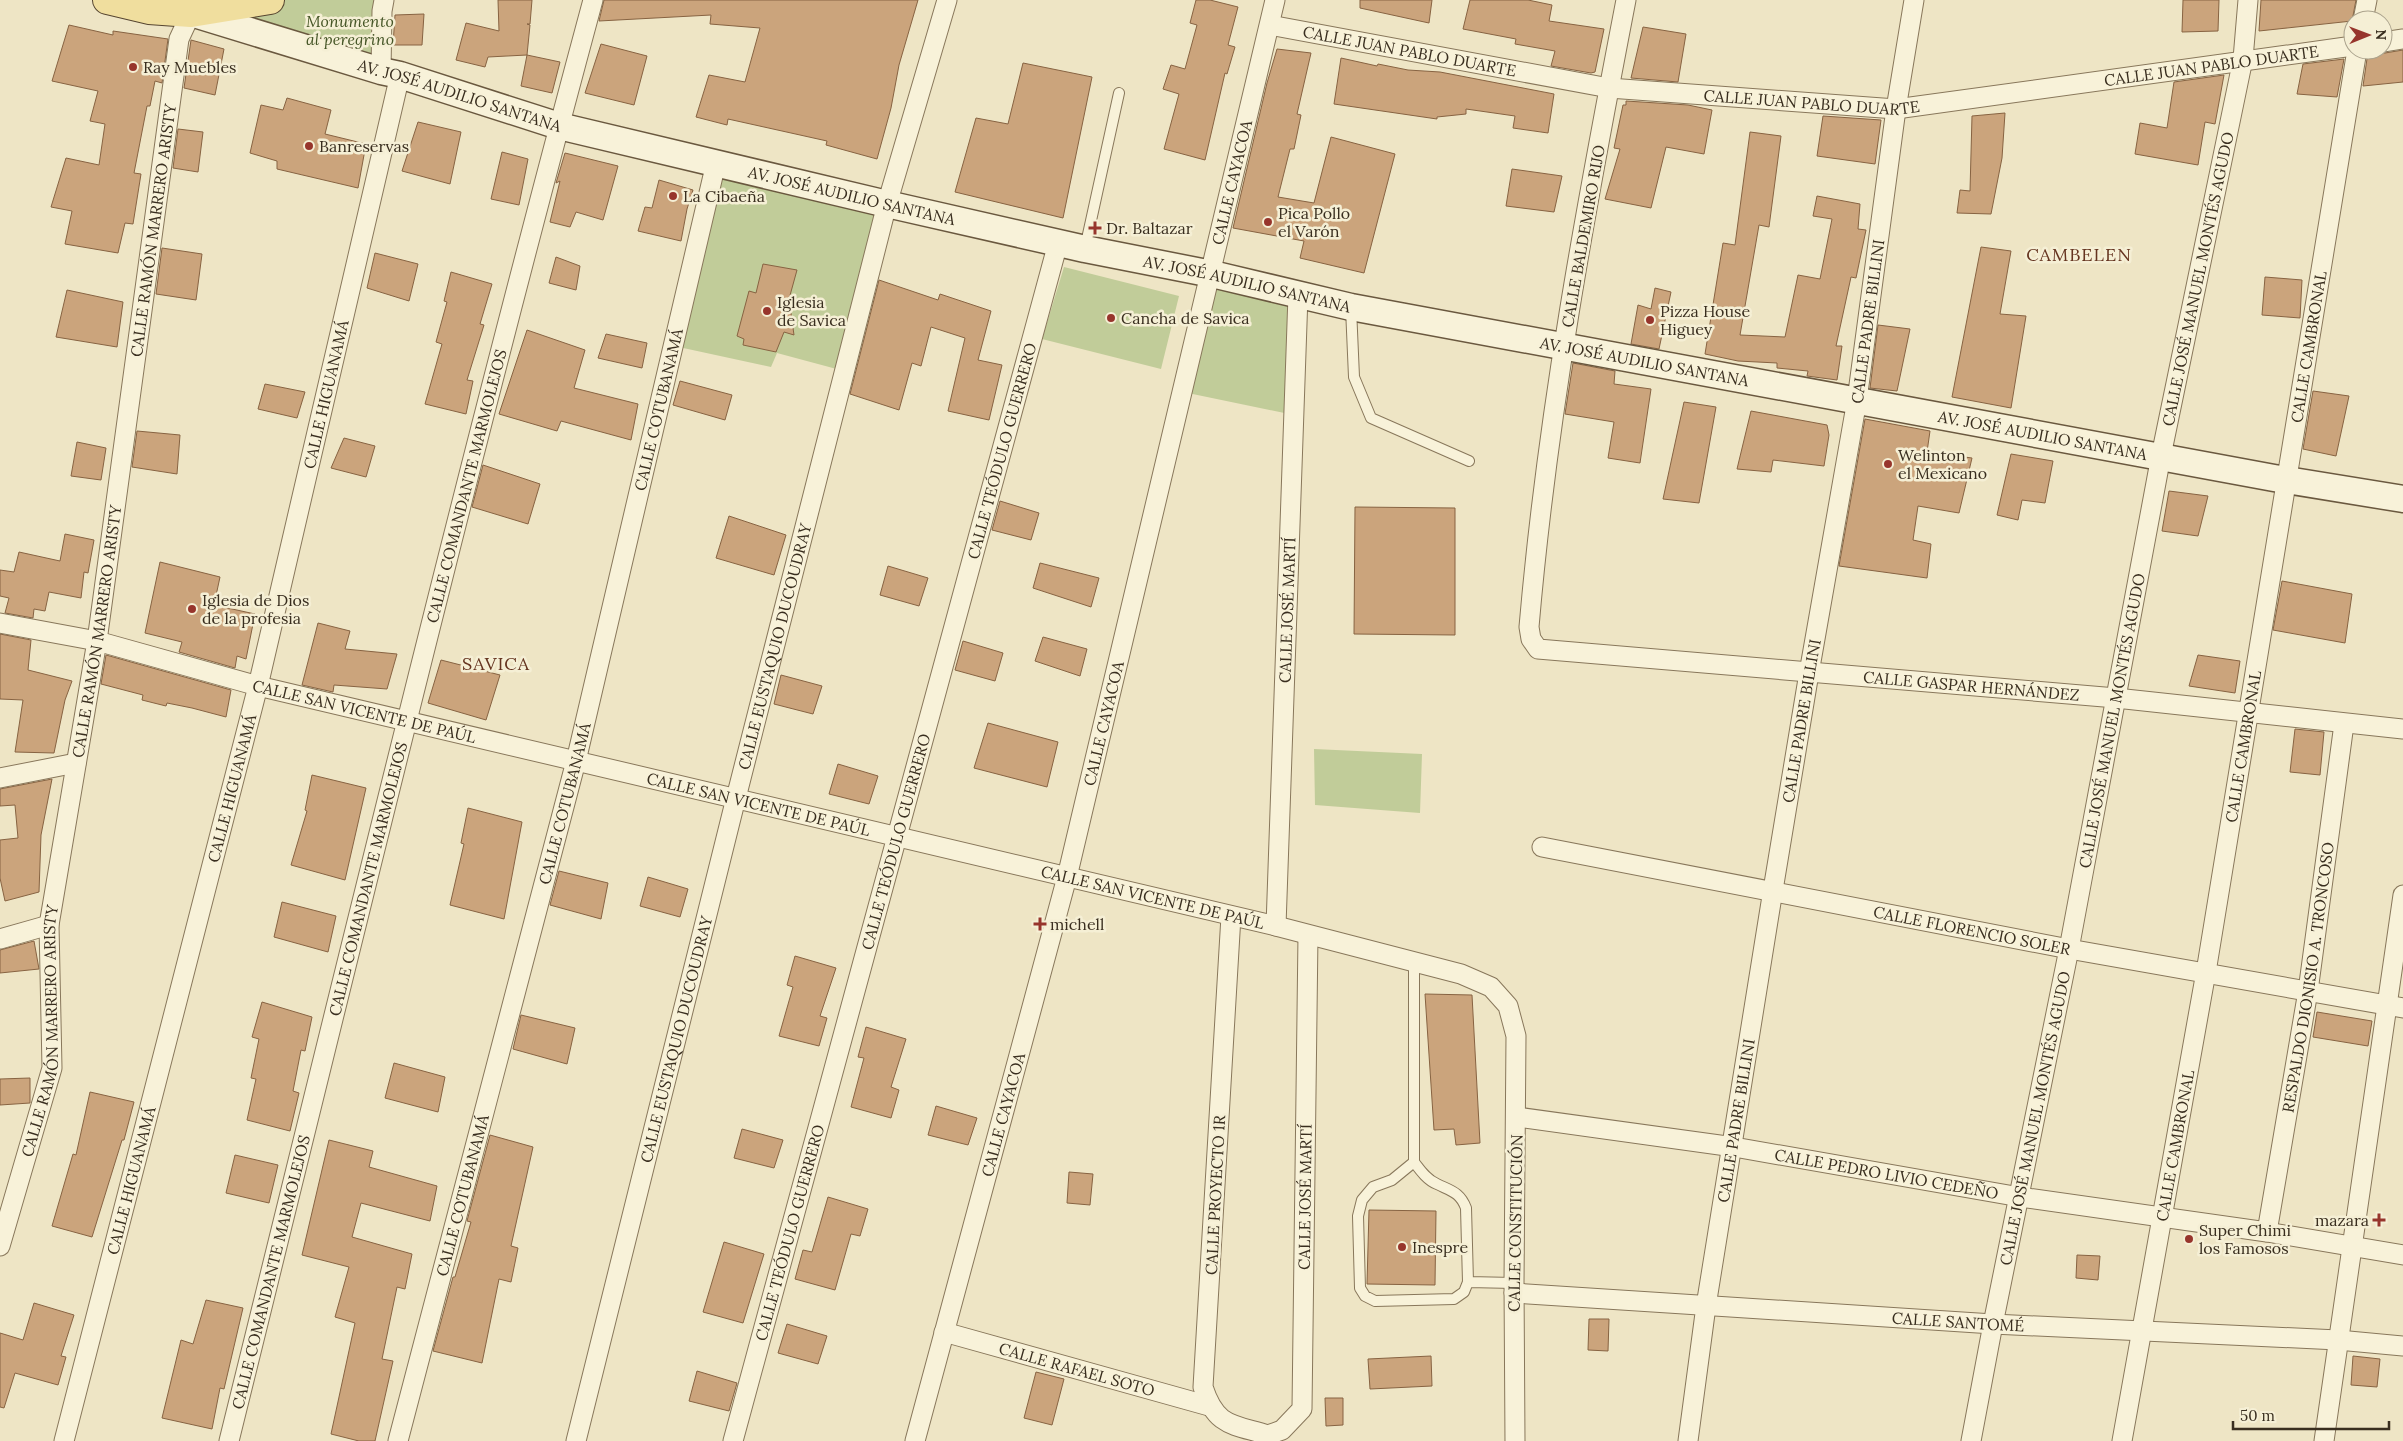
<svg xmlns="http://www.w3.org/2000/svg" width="2403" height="1441" viewBox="0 0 2403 1441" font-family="Lora,serif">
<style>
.green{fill:#c1cc99}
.building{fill:#cba47c;stroke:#876342}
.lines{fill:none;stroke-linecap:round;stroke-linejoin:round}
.lane-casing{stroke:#88775b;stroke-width:12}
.street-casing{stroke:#88775b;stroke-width:21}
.secondary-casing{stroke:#6a583f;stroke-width:29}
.primary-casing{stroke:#564530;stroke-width:30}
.lane{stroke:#f8f2d9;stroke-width:10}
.street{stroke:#f8f2d9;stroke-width:19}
.secondary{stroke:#f8f2d9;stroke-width:26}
.primary{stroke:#f0de9e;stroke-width:28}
.poi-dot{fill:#97352c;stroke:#f5efd5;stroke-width:2}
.labels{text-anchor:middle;stroke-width:5;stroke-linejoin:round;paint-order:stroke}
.park-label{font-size:16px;font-style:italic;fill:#455526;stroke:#f5efd5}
.street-label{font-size:16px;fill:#392e1f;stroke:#f5efd5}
.poi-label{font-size:16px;fill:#392e1f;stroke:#f5efd5;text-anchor:start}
.neighbourhood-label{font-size:18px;letter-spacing:1px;fill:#65341f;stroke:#f5efd5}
</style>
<rect width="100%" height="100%" fill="#eee5c5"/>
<path class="green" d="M270,0H384L381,71L191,13Z
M716,163L887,204L844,371L777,353L771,367L674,346Z
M1064,267L1179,296L1161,369L1042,339Z
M1212,274L1298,295L1294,415L1183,392Z
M1314,749L1422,754L1420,813L1315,805Z"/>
<path class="building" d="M498,0H532L530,24H527L530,25L527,55L488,57L485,67L456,60L466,23L499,31Z
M604,0H918L899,65L891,108L877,159L826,145L827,141L728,119L727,125L696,117L709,75L745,82L760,28L710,24L711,15L599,21Z
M1196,0H1210L1238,7L1228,45L1235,47L1227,74L1225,73L1205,160L1164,149L1179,94L1163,89L1171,65L1185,69L1197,25L1190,23Z
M1360,0H1432L1429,23L1360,8Z
M1470,0H1528L1552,5L1549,21L1604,29L1595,72L1591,73L1551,66L1555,51L1515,44L1516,39L1463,29Z
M2183,0H2219L2218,31L2182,32Z
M2261,0H2356L2352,21L2259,31Z
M424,14L422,45H393L395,15Z
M69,25L113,35V31L168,39L162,83L155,81L150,106H147L134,173L141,174L133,224L125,223L118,253L65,244L72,211L51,207L66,158L99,165L105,124L90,121L98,91L52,81Z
M1643,27L1686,34L1678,82L1631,78Z
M191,40L224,49L215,95L184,88Z
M601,44L647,56L634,105L585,93Z
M1277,49L1311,53L1297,114L1301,115L1294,149H1290L1278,197L1314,203L1331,137L1395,154L1364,273L1300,258L1304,241L1233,228L1267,83Z
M2403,50V82L2363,86L2368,52L2385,53Z
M527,55L560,62L552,93L521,86Z
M1341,58L1377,66L1378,64L1408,70L1440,72L1554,94L1548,133L1513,128L1515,116L1466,109V114L1437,117V119L1334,104Z
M2344,59L2337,97L2297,94L2303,64Z
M1023,63L1092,77L1063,218L955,192L976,118L1008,124Z
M2224,75L2215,124L2205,122L2198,165L2135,154L2140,123L2167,128L2174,82Z
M287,98L331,110L325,134L366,144L358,188L277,169V161L250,153L261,105L283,110Z
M1626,101L1688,105L1712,110L1704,154L1666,147L1651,208L1605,199L1620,149L1614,148L1623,105H1626Z
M2005,113L2002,158L1991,214L1957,213L1960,190L1970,191L1972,116Z
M1823,116L1881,120L1875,164L1817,156Z
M418,122L461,132L450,184L402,171Z
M178,129L203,132L198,172L173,168Z
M1750,132L1781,136L1769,227L1759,225L1740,335L1785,337L1798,275L1820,279L1832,219L1813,216L1817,196L1860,204L1858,229L1866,230L1856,278L1851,277L1836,346H1842L1837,380L1807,376L1808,371L1777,368V363L1738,361L1705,354L1723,243L1735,245Z
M502,152L528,159L519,205L491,199Z
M565,153L618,166L603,220L576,212L570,227L550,222L560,181L556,183Z
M1512,169L1562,176L1554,212L1506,206Z
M659,180L693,190L687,209L681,241L638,231L645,207L652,208Z
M1981,247L2011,251L2000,314L2026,316L2011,408L1952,397Z
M162,248L202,254L196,300L156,294Z
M375,253L418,264L409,301L367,288Z
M556,257L580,266L576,290L549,283Z
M763,264L797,270L789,299L794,335L784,332L776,352L743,345L744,339L737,336L749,291L756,293Z
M451,272L492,284L480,324L484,325L467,380L473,381L466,414L425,404L442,344L436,342L447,302L444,301Z
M2265,277L2302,280L2300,318L2262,315Z
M879,280L938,300L940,294L991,311L978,360L1002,365L989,420L948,411L965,338L931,327L921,366L912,363L899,410L850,394Z
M1655,288L1671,292L1659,349L1631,344L1638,305L1651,309Z
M67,290L123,302L117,347L56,337Z
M1878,325L1910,329L1897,391L1870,388Z
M527,330L585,350L574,388L638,404L631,440L561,421L557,431L499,414Z
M606,334L647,343L642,368L598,358Z
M1573,363L1615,371L1614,384L1651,389L1640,463L1608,458L1614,422L1565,414Z
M680,381L732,395L725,420L673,405Z
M265,384L305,392L297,418L258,409Z
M2313,391L2349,396L2336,456L2303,449Z
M1684,402L1716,407L1699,503L1663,499Z
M1751,411L1827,425L1829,435L1824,466L1773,460L1771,472L1737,469Z
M1865,419L1930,431L1927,452L1972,458L1959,513L1918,506L1913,540L1931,544L1927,578L1839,566Z
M137,431L180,435L177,474L132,467Z
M344,438L375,446L366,477L331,468Z
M77,442L106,448L101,480L71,476Z
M2011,454L2053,461L2045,503L2022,500L2018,520L1997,515Z
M483,465L540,484L528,524L472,507Z
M2169,491L2208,496L2198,536L2162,531Z
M1000,501L1039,513L1031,540L992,530Z
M1355,507L1455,508V635L1354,634Z
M729,516L786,535L774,575L716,558Z
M65,534L94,540L88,573L84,572L81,598L49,592L45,611L34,609L33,618L5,613L9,598L0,596V570L14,572L19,552L60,561Z
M160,562L220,577L214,605L255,614L246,659L237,656L235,668L179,652L182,642L145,633Z
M1040,563L1099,578L1091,607L1033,588Z
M888,566L928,578L919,606L880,595Z
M2282,581L2352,594L2345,643L2273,630Z
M318,623L350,631L345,649L397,654L387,689L334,685L333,692L302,685Z
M0,634L31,640L28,670L72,681L65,700L54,753L15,752L23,700L0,699Z
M1043,637L1087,649L1080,676L1035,661Z
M963,641L1003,653L995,681L955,670Z
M106,655L231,690L226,717L192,708L167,703L166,706L142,700L143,695L101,684Z
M2198,655L2240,661L2235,693L2189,686Z
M441,660L500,675L486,720L428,703Z
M781,675L822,686L813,714L774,704Z
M988,723L1058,742L1047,787L974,768Z
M2295,729L2324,732L2320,775L2290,772Z
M838,764L878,776L869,804L829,794Z
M312,775L366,788L345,880L291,865L307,811L305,810Z
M52,779L41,835L39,892L5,901L0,878V840L18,838L15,805L0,806V789Z
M468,808L522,822L504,919L450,905L464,844L461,843Z
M559,871L608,883L601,919L550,905Z
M648,877L688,889L680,917L640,906Z
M282,902L336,916L328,952L274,937Z
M34,941L39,969L0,973V950Z
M795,956L836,968L820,1016L827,1018L819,1046L779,1036L793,987L787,985Z
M1425,994L1472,995L1480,1143L1456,1145L1454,1129L1434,1130Z
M262,1002L312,1017L305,1051L301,1050L293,1091L299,1093L290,1131L247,1120L256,1079L251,1078L259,1039L252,1037Z
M2317,1012L2372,1021L2368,1046L2313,1037Z
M521,1015L575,1028L567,1064L513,1049Z
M866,1027L906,1039L891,1087L899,1090L891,1118L851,1107L864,1058L858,1057Z
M394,1063L445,1077L438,1112L385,1098Z
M30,1078V1103L0,1105V1079Z
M90,1092L134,1102L124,1140H122L92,1237L52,1226L73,1154L76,1155Z
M936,1106L977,1118L968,1145L928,1135Z
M742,1129L783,1140L774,1168L734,1158Z
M490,1135L533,1147L511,1246L518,1248L511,1282L499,1279L482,1363L433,1351L453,1277H455L471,1222L467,1221Z
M329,1140L373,1151L369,1167L437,1186L430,1221L361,1203L352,1237L412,1254L405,1289L397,1287L382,1359L393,1361L375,1441H359L331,1434L355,1323L335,1317L349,1267L302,1255Z
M235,1155L278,1165L269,1203L226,1193Z
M1069,1172L1093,1174L1090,1205L1067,1203Z
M828,1197L868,1209L860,1236L851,1234L835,1290L795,1279L803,1250L812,1252Z
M1369,1210L1436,1211L1435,1285L1367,1284Z
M724,1242L764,1254L743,1323L703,1312Z
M2077,1255L2100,1256L2098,1280L2076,1278Z
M206,1300L243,1308L224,1389L220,1388L212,1429L162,1418L181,1340L193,1344Z
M34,1303L74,1315L61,1356L66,1357L58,1385L15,1373L4,1408L0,1407V1333L23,1340Z
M1589,1319H1609L1608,1351L1588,1350Z
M787,1324L827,1336L818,1364L778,1353Z
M1431,1356L1432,1386L1370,1389L1368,1359Z
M2353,1356L2380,1359L2377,1387L2351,1385Z
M697,1371L737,1383L729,1411L689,1401Z
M1036,1372L1064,1379L1052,1425L1024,1418Z
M1325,1398H1343V1425L1326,1426Z"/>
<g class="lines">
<defs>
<path id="lane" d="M1085,248L1119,93
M1351,308L1354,377L1371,418L1469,461
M1414,962V1162C1420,1170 1427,1180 1437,1184C1451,1191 1460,1192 1466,1208L1468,1282L1464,1292L1454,1299L1375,1301L1365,1296L1360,1288L1358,1216L1362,1200L1373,1187L1392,1180L1414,1162
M1468,1282L1514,1283"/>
<g id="street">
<path id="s1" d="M1626,0C1586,207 1547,416 1529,627L1531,639L1538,649L2116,698L2403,729"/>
<path d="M2363,20L2367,0"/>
<path id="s2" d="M1270,25L1609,88L1896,109L2353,46"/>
<path d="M2383,42L2403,39"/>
<path d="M381,71L382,11L384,0"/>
<path id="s3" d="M0,623L97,641L258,686L1276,926L1461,974L1491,987L1508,1006L1516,1036L1514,1283L1515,1441"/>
<path d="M0,778L76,763"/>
<path id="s4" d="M1542,847L2069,949L2403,1008"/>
<path d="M1231,916L1203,1387C1216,1427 1232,1424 1268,1435"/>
<path id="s5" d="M1276,926L1298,295"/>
<path d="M0,939L49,925"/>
<path id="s6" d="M1517,1117L1734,1147L2020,1197L2267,1232L2403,1255"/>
<path id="s7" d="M2267,1232L2308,991L2344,724"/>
<path id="s8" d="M0,1246L52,1068L49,925L97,641L179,39L191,13"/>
<path id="s9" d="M1514,1293L1993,1324L2338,1340L2403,1346"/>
<path id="s10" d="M944,1332L1209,1406"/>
<path id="s11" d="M64,1441L258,686L400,75"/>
<path id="s12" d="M229,1441C348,960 464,478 593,0"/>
<path id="s13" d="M398,1441L576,761L716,163"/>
<path id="s14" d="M576,1441L736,798L887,204L947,0"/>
<path id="s15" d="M733,1441L1058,243"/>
<path id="s16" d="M915,1441L1067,877L1275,0"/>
<path id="s17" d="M1268,1441V1435L1282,1430L1302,1409L1308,935"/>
<path id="s18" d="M1688,1441L1706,1306L1773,890L1809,673L1857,400L1896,109L1914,0"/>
<path id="s19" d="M1971,1441L1993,1324L2069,949L2161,456L2243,59L2248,0"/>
<path id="s20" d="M2122,1441L2206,972L2357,50"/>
<path d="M2324,1441L2403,895"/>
</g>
<g id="secondary">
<path id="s21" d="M191,13L381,71L400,75L559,126L887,204L1085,249L1212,274L1351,307L2274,478L2403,499"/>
</g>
<path id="primary" d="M107,0L149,10L191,13L270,0"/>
</defs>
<use href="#lane" class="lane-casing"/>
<use href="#street" class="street-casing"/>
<use href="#secondary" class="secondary-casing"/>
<use href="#primary" class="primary-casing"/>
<use href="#lane" class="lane"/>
<use href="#street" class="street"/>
<use href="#secondary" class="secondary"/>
<use href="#primary" class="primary"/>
</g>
<g class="poi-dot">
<circle cx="133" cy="67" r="5"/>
<circle cx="309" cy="146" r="5"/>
<circle cx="673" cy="196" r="5"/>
<circle cx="1268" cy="222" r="5"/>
<path d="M1092.5 220.5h5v5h5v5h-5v5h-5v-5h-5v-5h5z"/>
<circle cx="767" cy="311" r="5"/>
<circle cx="1111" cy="318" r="5"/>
<circle cx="1650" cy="320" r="5"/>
<circle cx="1888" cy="464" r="5"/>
<circle cx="192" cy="609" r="5"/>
<path d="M1037.5 916.5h5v5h5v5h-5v5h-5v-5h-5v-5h5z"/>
<path d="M2376.5 1212.5h5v5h5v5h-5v5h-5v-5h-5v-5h5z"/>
<circle cx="2189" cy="1239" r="5"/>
<circle cx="1402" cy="1247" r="5"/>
</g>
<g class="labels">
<g class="park-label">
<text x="350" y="27">Monumento<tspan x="350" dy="18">al peregrino</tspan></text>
</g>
<g class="street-label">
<text dy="6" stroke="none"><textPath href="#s2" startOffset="142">CALLE JUAN PABLO DUARTE</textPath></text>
<text dy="6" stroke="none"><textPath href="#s2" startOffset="951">CALLE JUAN PABLO DUARTE</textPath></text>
<text dy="6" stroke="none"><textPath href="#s21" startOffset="281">AV. JOSÉ AUDILIO SANTANA</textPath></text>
<text dy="6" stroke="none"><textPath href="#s2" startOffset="548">CALLE JUAN PABLO DUARTE</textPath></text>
<text dy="6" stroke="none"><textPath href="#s16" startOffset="1298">CALLE CAYACOA</textPath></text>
<text dy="6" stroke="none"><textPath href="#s21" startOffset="686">AV. JOSÉ AUDILIO SANTANA</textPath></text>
<text dy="6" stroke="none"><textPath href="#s8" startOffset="1031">CALLE RAMÓN MARRERO ARISTY</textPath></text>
<text transform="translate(1583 236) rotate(-80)" y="6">CALLE BALDEMIRO RIJO</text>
<text dy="6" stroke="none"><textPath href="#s19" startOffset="1184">CALLE JOSÉ MANUEL MONTÉS AGUDO</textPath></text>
<text dy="6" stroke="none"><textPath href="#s21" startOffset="1091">AV. JOSÉ AUDILIO SANTANA</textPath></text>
<text dy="6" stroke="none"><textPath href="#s18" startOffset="1134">CALLE PADRE BILLINI</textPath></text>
<text dy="6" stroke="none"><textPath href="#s20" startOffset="1110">CALLE CAMBRONAL</textPath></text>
<text dy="6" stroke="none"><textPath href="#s21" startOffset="1496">AV. JOSÉ AUDILIO SANTANA</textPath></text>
<text dy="6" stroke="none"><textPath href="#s11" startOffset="1079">CALLE HIGUANAMÁ</textPath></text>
<text dy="6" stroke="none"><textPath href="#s13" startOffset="1064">CALLE COTUBANAMÁ</textPath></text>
<text dy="6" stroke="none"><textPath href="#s21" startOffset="1901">AV. JOSÉ AUDILIO SANTANA</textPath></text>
<text dy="6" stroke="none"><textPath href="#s15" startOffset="1026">CALLE TEÓDULO GUERRERO</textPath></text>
<text dy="6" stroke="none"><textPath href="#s12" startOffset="984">CALLE COMANDANTE MARMOLEJOS</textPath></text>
<text dy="6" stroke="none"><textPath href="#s5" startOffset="316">CALLE JOSÉ MARTÍ</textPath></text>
<text dy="6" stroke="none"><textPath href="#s8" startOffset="626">CALLE RAMÓN MARRERO ARISTY</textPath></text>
<text dy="6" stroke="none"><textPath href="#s14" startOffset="819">CALLE EUSTAQUIO DUCOUDRAY</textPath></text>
<text dy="6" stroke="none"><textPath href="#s1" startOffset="1094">CALLE GASPAR HERNÁNDEZ</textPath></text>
<text dy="6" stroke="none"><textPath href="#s3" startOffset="375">CALLE SAN VICENTE DE PAÚL</textPath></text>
<text dy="6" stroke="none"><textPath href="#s18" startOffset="729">CALLE PADRE BILLINI</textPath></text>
<text dy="6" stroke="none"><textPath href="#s19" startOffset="734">CALLE JOSÉ MANUEL MONTÉS AGUDO</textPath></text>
<text dy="6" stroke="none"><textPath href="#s16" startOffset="742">CALLE CAYACOA</textPath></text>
<text dy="6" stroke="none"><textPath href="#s20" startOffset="705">CALLE CAMBRONAL</textPath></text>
<text dy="6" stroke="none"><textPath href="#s11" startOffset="674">CALLE HIGUANAMÁ</textPath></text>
<text dy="6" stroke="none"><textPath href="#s13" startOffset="659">CALLE COTUBANAMÁ</textPath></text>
<text dy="6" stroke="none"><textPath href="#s3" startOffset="780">CALLE SAN VICENTE DE PAÚL</textPath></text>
<text dy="6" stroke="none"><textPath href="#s15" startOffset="621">CALLE TEÓDULO GUERRERO</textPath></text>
<text dy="6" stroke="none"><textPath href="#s12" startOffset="579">CALLE COMANDANTE MARMOLEJOS</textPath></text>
<text dy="6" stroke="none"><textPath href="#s3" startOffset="1185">CALLE SAN VICENTE DE PAÚL</textPath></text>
<text dy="6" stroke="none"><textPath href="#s4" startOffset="438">CALLE FLORENCIO SOLER</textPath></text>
<text dy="6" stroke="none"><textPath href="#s7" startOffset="258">RESPALDO DIONISIO A. TRONCOSO</textPath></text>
<text dy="6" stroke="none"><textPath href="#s8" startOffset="221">CALLE RAMÓN MARRERO ARISTY</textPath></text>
<text dy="6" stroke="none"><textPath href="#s14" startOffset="414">CALLE EUSTAQUIO DUCOUDRAY</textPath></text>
<text dy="6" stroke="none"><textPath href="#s16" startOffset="338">CALLE CAYACOA</textPath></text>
<text dy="6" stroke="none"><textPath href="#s19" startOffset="329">CALLE JOSÉ MANUEL MONTÉS AGUDO</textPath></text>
<text dy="6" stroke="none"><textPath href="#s18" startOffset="324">CALLE PADRE BILLINI</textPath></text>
<text dy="6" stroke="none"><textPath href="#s20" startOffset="300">CALLE CAMBRONAL</textPath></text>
<text dy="6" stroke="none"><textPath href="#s6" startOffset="374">CALLE PEDRO LIVIO CEDEÑO</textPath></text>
<text dy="6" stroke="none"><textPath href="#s11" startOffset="269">CALLE HIGUANAMÁ</textPath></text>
<text transform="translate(1215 1195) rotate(-87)" y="6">CALLE PROYECTO 1R</text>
<text dy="6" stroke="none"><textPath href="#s13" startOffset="254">CALLE COTUBANAMÁ</textPath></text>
<text dy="6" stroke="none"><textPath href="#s17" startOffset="262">CALLE JOSÉ MARTÍ</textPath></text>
<text transform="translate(1515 1223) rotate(-89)" y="6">CALLE CONSTITUCIÓN</text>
<text dy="6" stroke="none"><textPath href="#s15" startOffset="216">CALLE TEÓDULO GUERRERO</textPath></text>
<text dy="6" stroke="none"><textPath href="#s12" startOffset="174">CALLE COMANDANTE MARMOLEJOS</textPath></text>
<text dy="6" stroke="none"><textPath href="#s9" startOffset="445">CALLE SANTOMÉ</textPath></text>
<text dy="6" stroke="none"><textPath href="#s10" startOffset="138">CALLE RAFAEL SOTO</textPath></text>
</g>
<g class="poi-label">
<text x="143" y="73">Ray Muebles</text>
<text x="319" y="152">Banreservas</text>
<text x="683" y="202">La Cibaeña</text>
<text x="1278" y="219">Pica Pollo<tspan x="1278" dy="18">el Varón</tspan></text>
<text x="1106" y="234">Dr. Baltazar</text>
<text x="777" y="308">Iglesia<tspan x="777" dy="18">de Savica</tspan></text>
<text x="1660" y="317">Pizza House<tspan x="1660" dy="18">Higuey</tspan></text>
<text x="1121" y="324">Cancha de Savica</text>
<text x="1898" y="461">Welinton<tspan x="1898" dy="18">el Mexicano</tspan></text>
<text x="202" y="606">Iglesia de Dios<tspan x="202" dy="18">de la profesia</tspan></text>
<text x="1050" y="930">michell</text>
<text x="2369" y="1226" text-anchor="end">mazara</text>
<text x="2199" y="1236">Super Chimi<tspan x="2199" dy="18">los Famosos</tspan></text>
<text x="1412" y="1253">Inespre</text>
</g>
<g class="neighbourhood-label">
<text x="2079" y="261">CAMBELEN</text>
<text x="496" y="670">SAVICA</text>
</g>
</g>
<g transform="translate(2368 35) rotate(89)"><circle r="24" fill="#f5efd5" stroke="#aaa28c"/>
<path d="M0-4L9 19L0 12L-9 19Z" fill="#97352c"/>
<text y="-8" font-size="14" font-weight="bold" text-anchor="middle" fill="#392e1f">N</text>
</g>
<path d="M2233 1421v8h156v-8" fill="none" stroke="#392e1f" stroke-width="2.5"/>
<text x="2240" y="1421" font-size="15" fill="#392e1f" stroke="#f5efd5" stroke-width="4" paint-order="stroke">50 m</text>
</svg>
